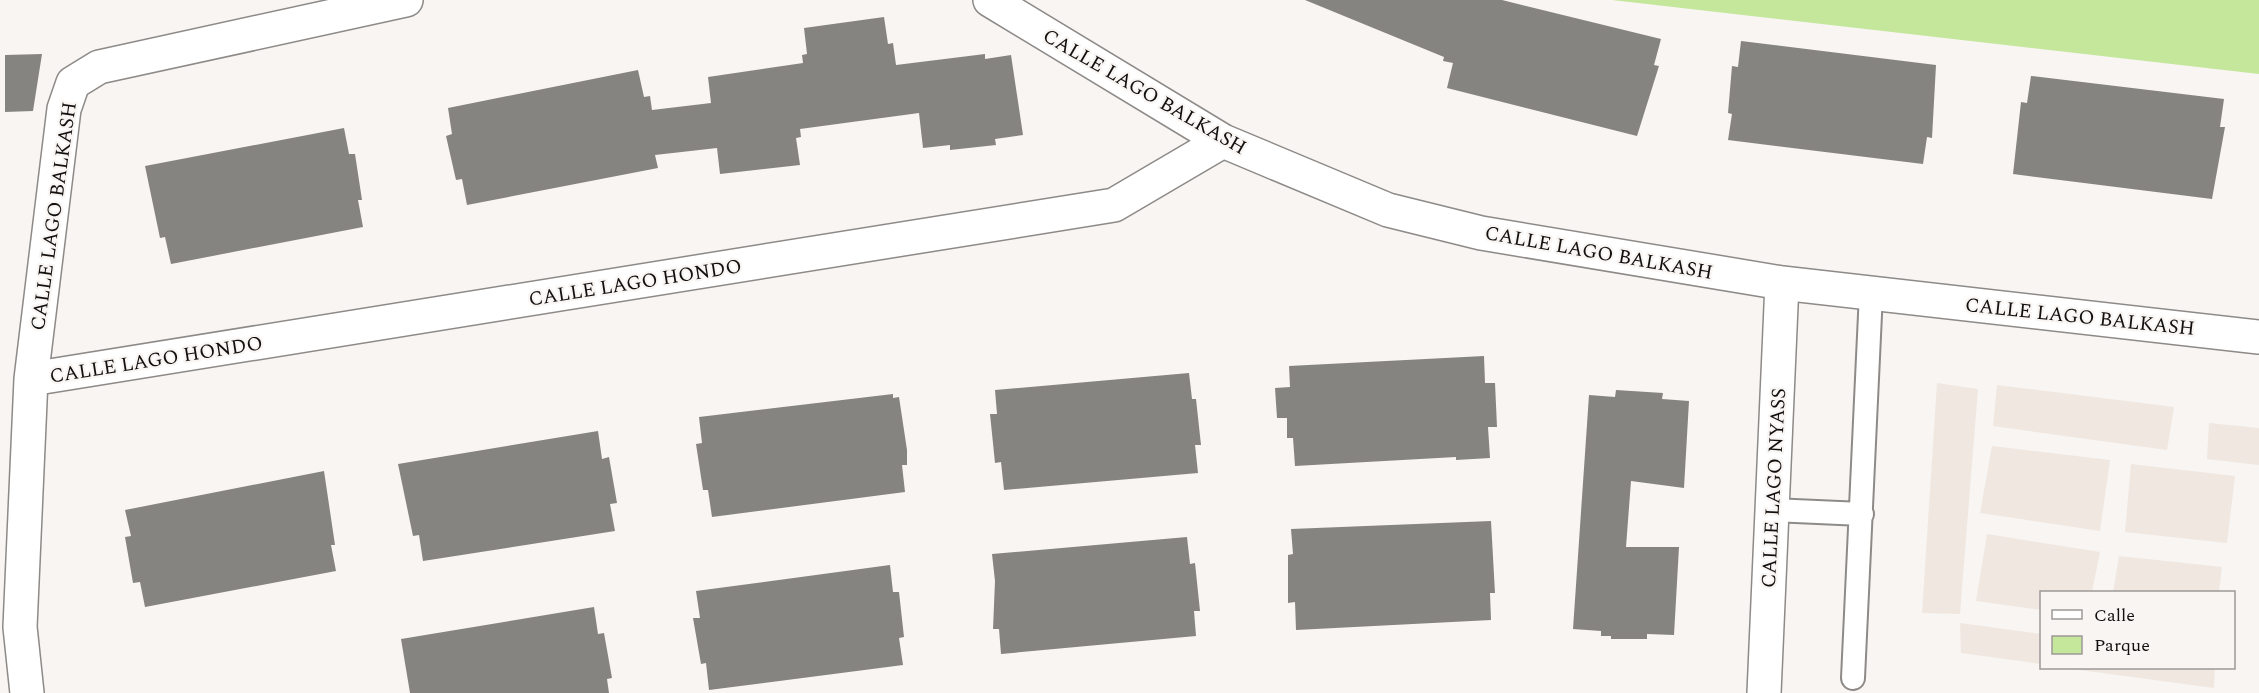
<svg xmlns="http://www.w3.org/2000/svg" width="2259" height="693" viewBox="0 0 2259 693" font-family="Spectral,serif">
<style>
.built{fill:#f0e7e0}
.green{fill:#c4e79c}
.building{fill:#868481}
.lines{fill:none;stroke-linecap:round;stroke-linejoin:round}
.lane-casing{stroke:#8d8a88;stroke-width:26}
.street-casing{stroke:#8d8a88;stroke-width:36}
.lane{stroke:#fff;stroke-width:22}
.street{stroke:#fff;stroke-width:33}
.labels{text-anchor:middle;stroke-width:4.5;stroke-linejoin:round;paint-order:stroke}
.street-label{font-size:20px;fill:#11100f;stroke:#f8f5f2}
</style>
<rect width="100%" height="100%" fill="#f8f5f2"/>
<path class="built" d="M1937,383L1978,389L1960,614L1922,613Z
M1997,385L2174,407L2167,450L1993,426Z
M2209,423L2259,428V465L2207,459Z
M1992,446L2110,460L2100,531L1980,513Z
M2131,464L2235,476L2227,543L2125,532Z
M1987,534L2100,552L2092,592H2042L2041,610L1976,601Z
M2119,556L2222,567L2219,592H2113Z
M1960,623L2041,634V664L1961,653Z
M2065,668H2215L2214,688Z"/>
<path class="green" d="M1612,0H2259V74Z"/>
<path class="building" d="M1305,0H1502L1661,39L1654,65L1659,66L1637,136L1447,88L1453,63L1443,61L1444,57Z
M884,17L888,44L893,43L896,65L985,54V59L1011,55L1023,135L995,139L996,145L950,150V145L923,148L919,113L800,129L801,137L796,138L800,165L720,174L717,148L655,155L658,168L467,205L462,179L456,180L446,136L452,134L448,108L638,70L644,97L650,96L652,110L711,103L708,77L803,63L802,55L807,54L804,28Z
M1741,41L1936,65L1932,138L1927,137L1923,164L1728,140L1732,114L1728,113L1732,66L1738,67Z
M42,54L33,111L5,112V55Z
M2031,76L2224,99L2220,127H2225L2212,199L2013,174L2021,102L2027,103Z
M344,128L349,154H355L362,200H358L363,227L171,264L165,237L160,238L145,166Z
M1484,356L1485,383H1495L1497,427H1488L1490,458L1456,460V457L1295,466L1293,438H1287V418H1277L1275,388L1290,387L1289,366Z
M1189,373L1192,399H1196L1201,445H1195L1198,473L1004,490L1001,462L995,463L990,414H997L995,390Z
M1616,390L1663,393L1662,399L1689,401L1684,488L1631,481L1626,547H1679L1674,635L1647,634V639H1611V636H1601V631L1573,629L1589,395L1615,397Z
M893,394V398L899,397L907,450V465H902L905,492L712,517L708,490H703L696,444L702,443L699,417Z
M598,431L602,459L609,457L617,503L610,504L615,531L423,561L419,535L413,536L398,464Z
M324,471L335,545H331L336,571L145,607L140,582L133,583L125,537L131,536L125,510Z
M1491,521L1495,593H1490L1491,620L1296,630L1295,602L1288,603V555L1293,554L1291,529Z
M1187,537L1190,564L1195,563L1200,611H1194L1196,636L1001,654L999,629H993L995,581L992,554Z
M890,565L893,592H899L904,637L899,638L903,665L709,690L706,663L701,664L693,618H700L696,591Z
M594,607L598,634L604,633L612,678L607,679L609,693H410L401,639Z"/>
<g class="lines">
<defs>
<path id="lane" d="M1772,510L1862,514
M1853,678L1871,293"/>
<path id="street" d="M990,0L1223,141L1388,210L1481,233L1782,283L2259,337
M31,379L1114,205L1223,141
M27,693L20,627L31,379L64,109L73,83L99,67L406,0
M1764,693L1782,283"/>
</defs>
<use href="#lane" class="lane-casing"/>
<use href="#street" class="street-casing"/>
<use href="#lane" class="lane"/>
<use href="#street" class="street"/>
</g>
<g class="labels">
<g class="street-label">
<text transform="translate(1145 91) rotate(30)" y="7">CALLE LAGO BALKASH</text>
<text transform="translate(53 216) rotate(-82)" y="7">CALLE LAGO BALKASH</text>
<text transform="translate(1599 252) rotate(10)" y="7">CALLE LAGO BALKASH</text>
<text transform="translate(635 282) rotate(-9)" y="7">CALLE LAGO HONDO</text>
<text transform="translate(2080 316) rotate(6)" y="7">CALLE LAGO BALKASH</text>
<text transform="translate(156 359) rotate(-9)" y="7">CALLE LAGO HONDO</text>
<text transform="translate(1773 488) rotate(-87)" y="7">CALLE LAGO NYASS</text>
</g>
</g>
<rect x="2040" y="591" width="195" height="78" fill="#f8f5f2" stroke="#9c9997" stroke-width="1.5"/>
<rect x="2052" y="610" width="30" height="9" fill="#ffffff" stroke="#9c9997" stroke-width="1.5"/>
<text x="2094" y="621" font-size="18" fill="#11100f">Calle</text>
<rect x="2052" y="636" width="30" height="18" fill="#c4e79c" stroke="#9c9997" stroke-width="1.5"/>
<text x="2094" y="651" font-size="18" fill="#11100f">Parque</text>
</svg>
